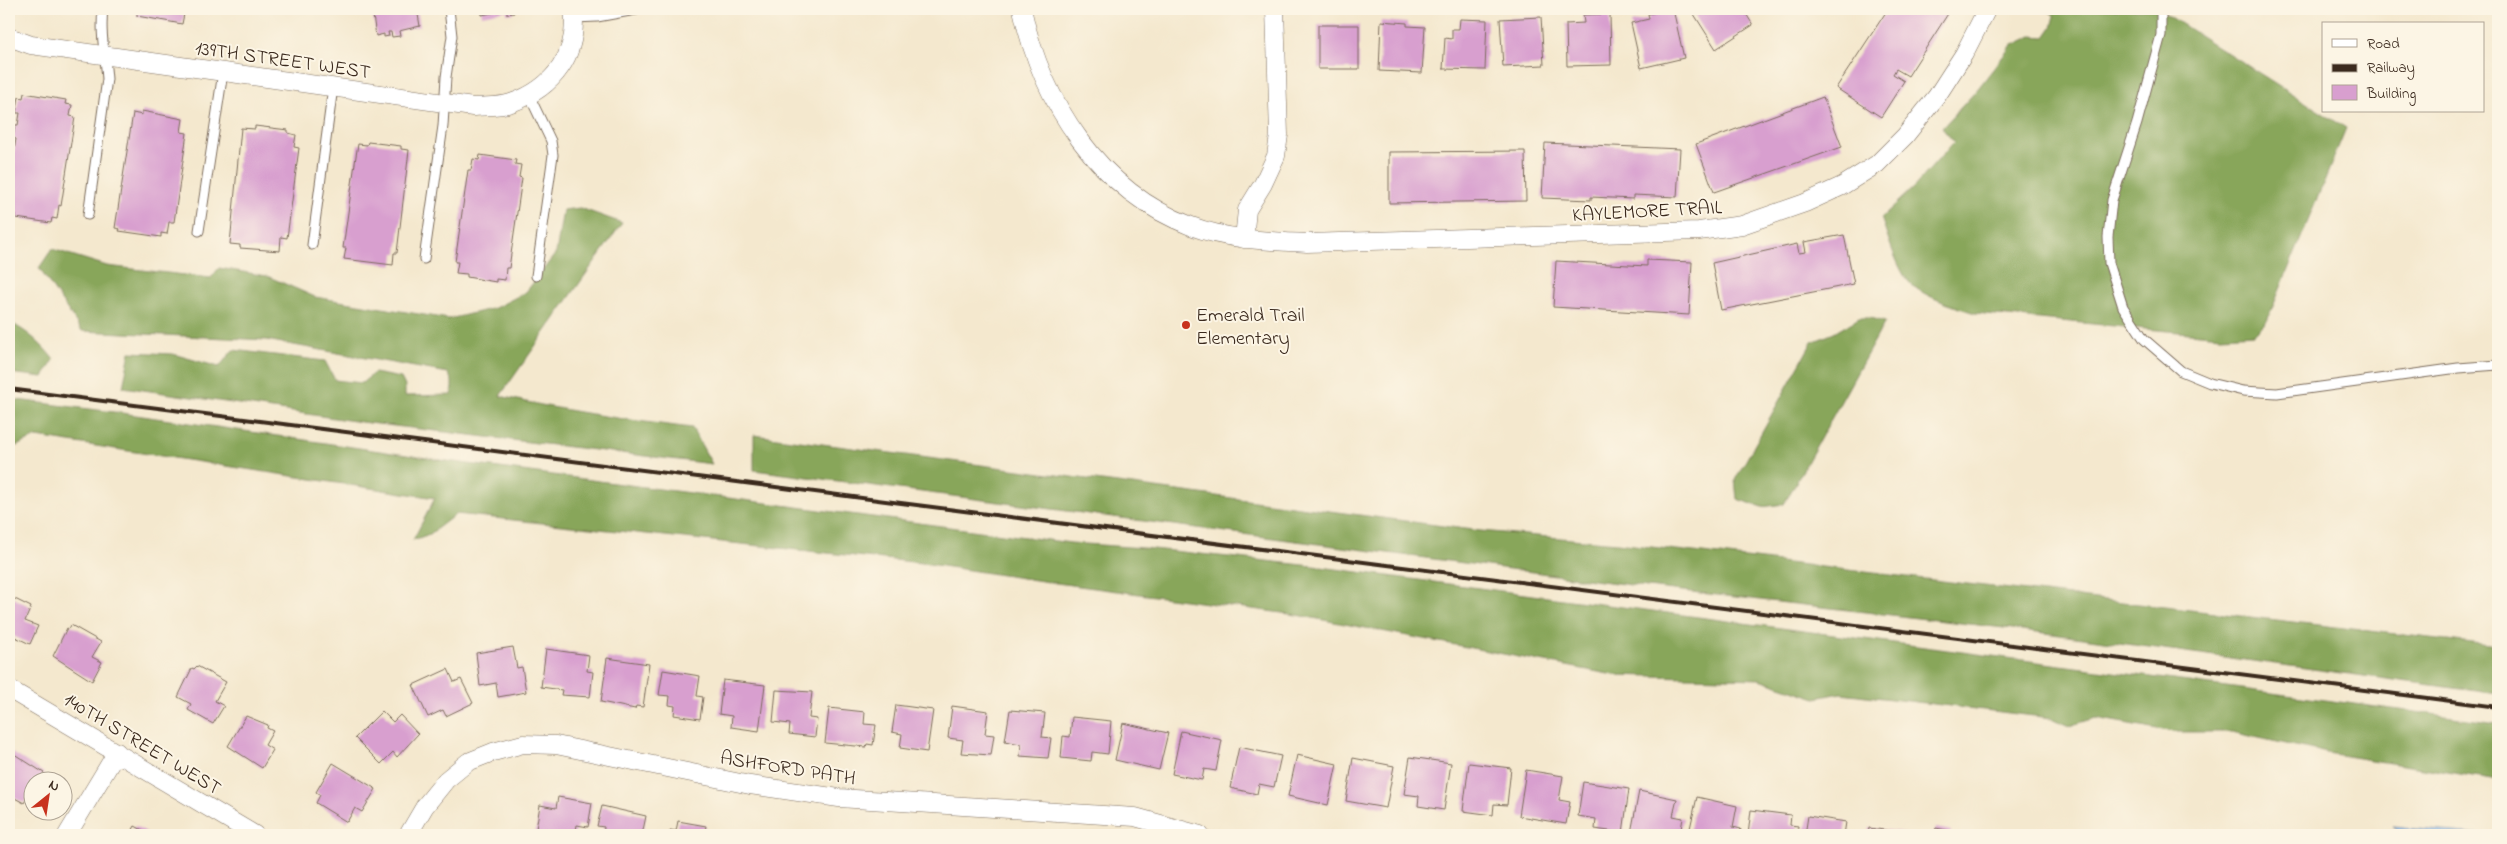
<svg xmlns="http://www.w3.org/2000/svg" width="2507" height="844" viewBox="0 0 2507 844" font-family="'Indie Flower',sans-serif">
<style>
.forest{fill:#88a65a;stroke:#62683c}
.water{fill:#7eb5ed;stroke:#5c7086}
.building{fill:#d89fcf}
.lines{fill:none;stroke-linecap:round;stroke-linejoin:round}
.lane-casing{stroke:#7c6c5c;stroke-width:11}
.street-casing{stroke:#7c6c5c;stroke-width:19}
.lane{stroke:#fff;stroke-width:9}
.street{stroke:#fff;stroke-width:18}
.rail{stroke:#3b2a1e;stroke-width:4}
.poi-dot{fill:#c8321e;stroke:#fcf5e5;stroke-width:2}
.labels{text-anchor:middle;stroke-width:4;stroke-linejoin:round;paint-order:stroke}
.street-label{font-size:20px;fill:#3b2a1e;stroke:#fcf5e5}
.poi-label{font-size:20px;fill:#3b2a1e;stroke:#fcf5e5;text-anchor:start}
</style>
<rect width="100%" height="100%" fill="#fcf5e5"/>
<filter id="ink" filterUnits="userSpaceOnUse"><feTurbulence type="fractalNoise" baseFrequency=".02" numOctaves="2"/><feDisplacementMap in="SourceGraphic" scale="10" xChannelSelector="R" yChannelSelector="G"/><feConvolveMatrix kernelMatrix="1 2 1 2 8 2 1 2 1" color-interpolation-filters="sRGB"/></filter>
<filter id="wash" filterUnits="userSpaceOnUse"><feTurbulence type="fractalNoise" baseFrequency=".0096" numOctaves="4" result="noise"/><feDisplacementMap in="SourceGraphic" scale="20" xChannelSelector="R" yChannelSelector="G"/><feGaussianBlur stdDeviation="1.12" result="paint"/><feColorMatrix in="noise" values="0 0 0 0 0 0 0 0 0 0 0 0 0 0 0 0 0 1.4 0 .05"/><feComposite in="paint" operator="in"/></filter>
<g filter="url(#wash)">
<rect width="100%" height="100%" fill="#f4e8ce"/>
<path class="forest" d="M2046,9H2158L2346,128L2267,321L2254,334L2221,336L1975,313C1956,307 1927,298 1912,285C1898,273 1888,236 1881,218L1915,186L1954,142L1942,128L1976,91L2011,46L2032,36L2045,37L2052,27L2055,16Z
M580,208L622,223L500,396C563,411 627,420 692,428L712,464L361,422L123,387L130,352L173,354L219,367L233,350L325,361L335,380L362,383L374,373L401,378L405,386V396L452,395V381L448,373L266,340L82,331L39,268L52,249L107,266L211,278L219,268L267,276L315,297L449,319L495,308L526,292L556,253L563,210Z
M1859,318H1870L1885,322L1784,504L1762,507L1737,499L1735,480L1812,342L1834,333Z
M9,322C27,331 41,343 54,360L43,377L9,373Z
M9,399L122,413L454,462L1071,543L1144,548L1313,566L2498,723V780L2327,753L2232,732H2174L2096,718L2069,726L2051,718L1841,693L1816,698L1760,679L1614,675L1297,615L1049,582L922,563L456,514L430,534L413,540L435,498L37,437L9,449Z
M754,435L1481,531L1617,543L2498,646V694L2030,631L1639,586L754,470Z"/>
<path class="water" d="M2393,827L2491,835H2403Z"/>
<g id="blocks">
<path class="building" d="M137,9H180L179,14H184L182,24L137,16Z
M372,9H417L420,26L399,31L400,36L392,37L391,32H388L389,36L384,37V34L376,36Z
M481,9H513L514,13L507,14V10L482,15Z
M1673,9L1684,58L1641,68L1631,23L1649,19L1648,14Z
M1695,9H1743L1753,25L1716,49L1692,11Z
M1888,9H1951L1908,76L1896,69L1893,74L1904,81L1881,117L1836,88Z
M1610,14L1611,65L1567,66L1566,24L1584,23L1583,15Z
M1541,17L1544,65L1503,67L1500,19Z
M1460,19L1487,20L1485,70L1443,69L1445,38L1452,39V29H1459Z
M1381,21L1407,23V26L1425,27L1422,73L1379,71Z
M1318,25H1359V69H1318Z
M24,93L66,100L65,104L72,105L70,116L75,117L61,206L59,205L57,219L52,218L51,223L16,218V214L9,213V180L16,139L13,138L15,125H18L20,113H16L19,97L23,98Z
M1823,97L1842,147L1714,192L1696,144Z
M142,111L183,119L181,132L187,133L174,222H169L167,234L161,233V237L119,231L120,229L115,228L133,113L142,115Z
M255,126L288,130V133L296,135L294,147L299,148L287,238L281,237L280,251L240,248V245L230,244L241,128L255,129Z
M368,142L401,146V149L409,150L397,253H394L393,265L344,259L346,248H343L356,156L358,144L367,145Z
M1545,143L1680,149L1677,197L1633,195V199L1591,197V200L1542,198Z
M1525,151L1526,201L1389,203V152Z
M480,155L516,160L515,164L521,165L519,177L522,178L509,268H506L505,280L496,279V282L467,277V274L456,273L458,262H455L468,170H471L473,159L479,160Z
M1844,235L1854,284L1721,310L1712,263L1797,244L1799,253L1806,252L1804,242Z
M1647,260L1692,262L1689,315L1553,307L1556,261L1647,266Z
M9,596L31,607L25,621L38,626L30,644L9,634Z
M71,625L101,642L92,657L102,662L92,681L53,656L67,628L69,629Z
M513,647L517,668L522,667L526,692L498,697L496,683L480,686L476,653Z
M546,649L589,655L587,671L593,672L590,697L561,695L562,690L541,687Z
M607,658L649,664L643,707L636,706L635,709L601,702Z
M197,666L226,682L215,701L224,706L213,724L188,710L191,704L178,697L192,668L194,669Z
M448,669L454,682L461,679L473,703L446,716L443,710L428,717L413,685Z
M663,670L700,676L697,696L703,697L700,719L674,715L675,706L669,705L670,696L659,695Z
M723,680L765,685L759,731L731,727L732,716L719,714Z
M776,690L812,692L809,718L817,719L815,737L789,734L790,724L773,722Z
M896,705L933,710L927,752L900,748L902,734L892,732Z
M952,706L988,711L985,734L994,735L991,755L961,753L963,740L948,738Z
M829,708L865,712L864,724L876,725L873,745L867,744L866,747L825,743Z
M1010,710L1045,713L1042,737L1051,738L1048,758L1020,756L1021,744L1005,741Z
M382,711L393,722L400,715L418,734L397,757L393,752L381,764L355,738Z
M246,716L268,725L267,728L273,731L265,745L273,750L262,768L228,746Z
M1072,717L1111,721L1108,754L1092,752L1091,761L1061,758L1063,736L1070,737Z
M1123,723L1168,733L1159,770L1115,760Z
M1181,731L1222,740L1216,771L1204,769L1202,780L1172,774Z
M1239,747L1281,756L1274,787L1259,784L1257,794L1230,788Z
M11,752L44,773L40,782H32V790L24,803L9,795V756Z
M1297,755L1337,764L1328,805L1288,796Z
M1410,757L1451,763L1444,810L1418,806L1419,796L1404,794Z
M1353,758L1394,766L1386,808L1346,801Z
M333,763L376,789L362,812L355,808L347,822L316,803L320,795L316,792Z
M1469,763L1511,768L1507,805L1494,804L1493,815L1463,811Z
M1526,770L1563,776L1559,800L1570,802L1566,824L1519,816Z
M1583,782L1629,789L1623,833L1595,829L1596,819L1578,816Z
M1639,791L1677,799L1673,816L1683,818L1680,835H1644L1631,833Z
M558,797L592,803L588,827L577,825L575,835H535L540,805L556,808Z
M1697,797L1737,806L1733,827L1741,829L1739,835H1701L1689,833Z
M602,806L646,816L642,835H603L604,827L597,826Z
M1751,810L1791,815L1790,825L1798,826L1797,835H1748Z
M1808,816L1846,822L1844,835H1805Z
M678,821L706,826L704,835H669L670,830L676,831Z
M135,826L152,835H127L129,832L131,833Z
M1869,828L1907,833L1906,835H1868Z
M1936,828L1951,831L1950,835H1934Z
M736,830L758,834V835H735Z"/>
</g>
</g>
<g filter="url(#ink)">
<use href="#blocks" fill-opacity="0" stroke="#7c6c5c" stroke-width="1"/>
<g class="lines">
<defs>
<path id="lane" d="M2161,9V35L2137,123L2112,200L2108,237L2109,263L2123,307L2144,339L2181,371L2210,383L2243,391L2277,393L2458,368L2498,365
M574,18L597,17L641,9
M529,95L551,141L553,155L536,276
M88,215L107,79C105,53 100,34 103,9
M199,231L223,72
M312,245L333,87
M424,259L443,126L446,77L452,36L449,9"/>
<path id="street" d="M1022,9C1042,102 1099,191 1191,226C1228,240 1268,241 1307,243L1699,231L1742,225L1805,203L1842,186L1877,164L1905,136L1937,96L1964,54L1987,9
M9,37L31,45L473,107C484,106 500,107 511,103C554,88 579,54 573,9
M1244,239L1247,210L1263,184L1276,156L1279,135L1275,9
M9,689L255,835
M67,835L117,752
M408,835L425,806L446,780L468,762L493,752L523,744L556,745L750,785L839,798L1135,817L1200,835"/>
</defs>
<use href="#lane" class="lane-casing"/>
<use href="#street" class="street-casing"/>
<use href="#lane" class="lane"/>
<use href="#street" class="street"/>
<path class="rail" d="M9,389L2498,707"/>
</g>
</g>
<circle class="poi-dot" cx="1186" cy="325" r="5"/>
<g class="labels">
<g class="street-label">
<text transform="translate(283 59) rotate(8)" y="7">139TH STREET WEST</text>
<text transform="translate(1647 210) rotate(-3)" y="7">KAYLEMORE TRAIL</text>
<text transform="translate(143 743) rotate(31)" y="7">140TH STREET WEST</text>
<text transform="translate(788 767) rotate(9)" y="7">ASHFORD PATH</text>
</g>
<g class="poi-label">
<text x="1196" y="321">Emerald Trail<tspan x="1196" dy="23">Elementary</tspan></text>
</g>
</g>
<rect width="2507" height="844" fill="none" stroke="#fcf5e5" stroke-width="30"/>
<rect x="2322" y="22" width="162" height="90" fill="#fcf5e5" stroke="#afa495"/>
<rect x="2332" y="39" width="25" height="8" fill="#ffffff" stroke="#afa495"/>
<text x="2367" y="48" font-size="15" fill="#3b2a1e">Road</text>
<rect x="2332" y="64" width="25" height="8" fill="#3b2a1e" stroke="#afa495"/>
<text x="2367" y="72" font-size="15" fill="#3b2a1e">Railway</text>
<rect x="2332" y="85" width="25" height="15" fill="#d89fcf" stroke="#afa495"/>
<text x="2367" y="98" font-size="15" fill="#3b2a1e">Building</text>
<g transform="translate(48 796) rotate(30)"><circle r="24" fill="#fcf5e5" stroke="#afa495"/>
<path d="M0-4L9 19L0 12L-9 19Z" fill="#c8321e"/>
<text y="-8" font-size="14" font-weight="bold" text-anchor="middle" fill="#3b2a1e">N</text>
</g>
</svg>
